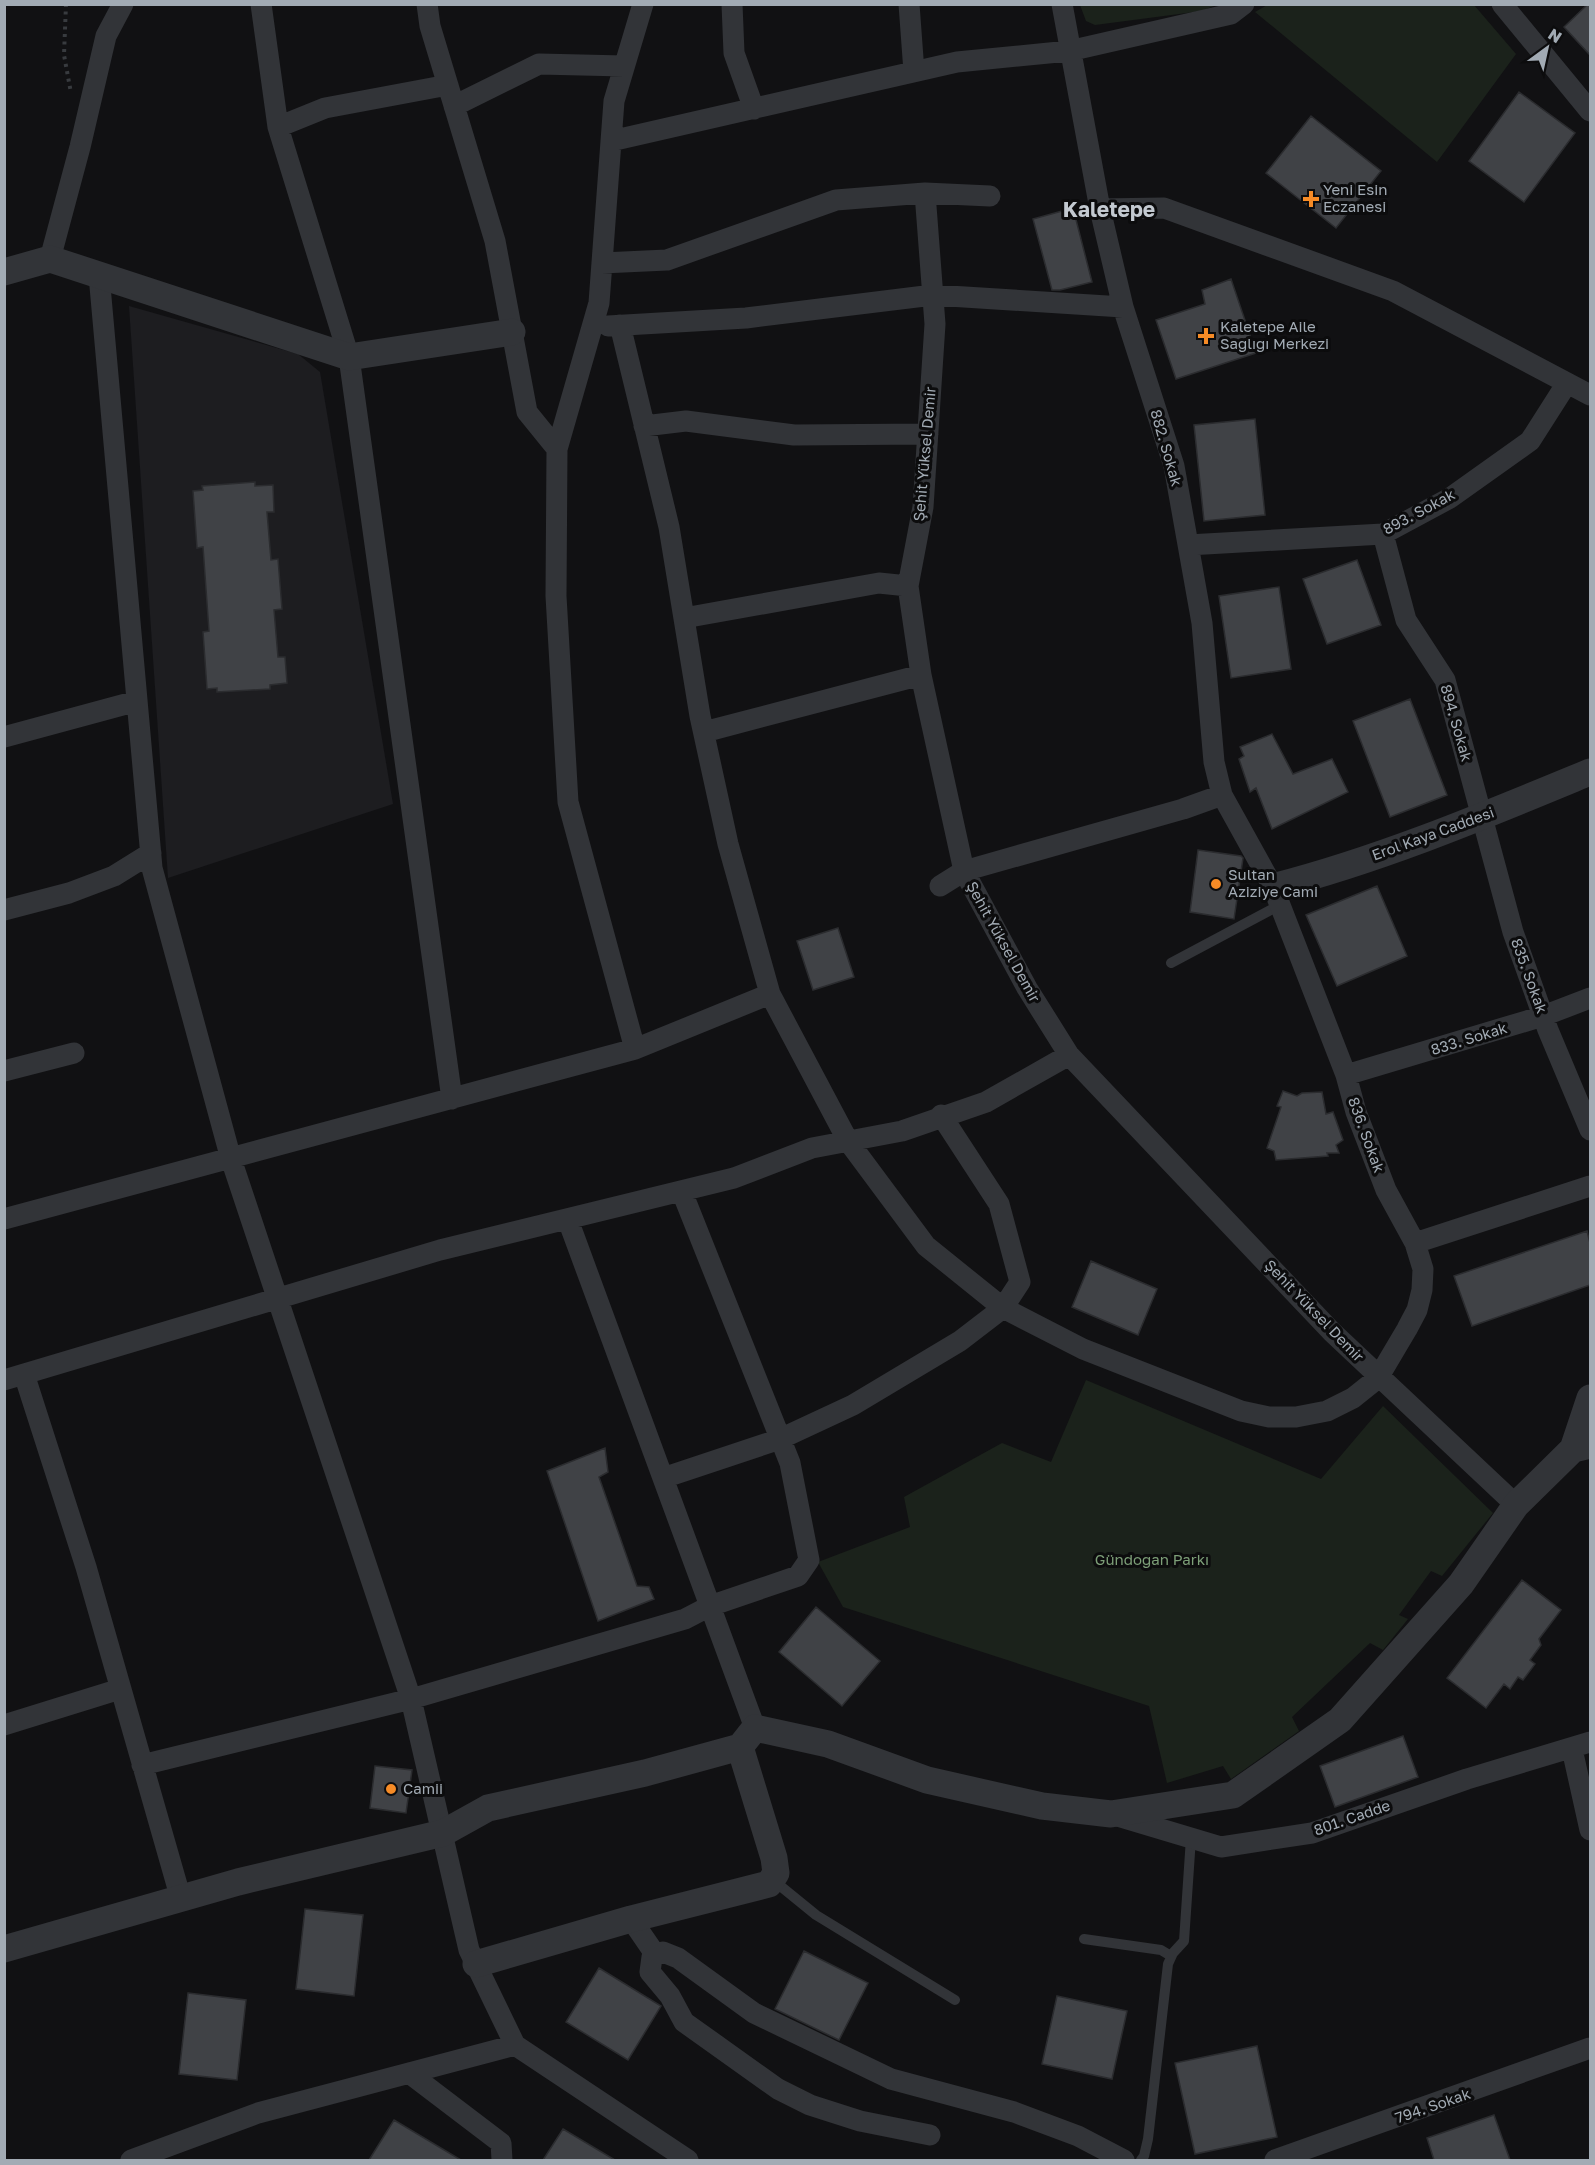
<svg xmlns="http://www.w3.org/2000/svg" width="1595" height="2165" viewBox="0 0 1595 2165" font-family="'Golos Text',sans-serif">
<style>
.built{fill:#1d1d20}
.green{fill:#1b221b}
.building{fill:#404246;stroke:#2b2c2f;stroke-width:1.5}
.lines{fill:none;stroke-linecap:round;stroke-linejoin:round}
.path{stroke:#383b3f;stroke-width:4;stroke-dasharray:3 4.5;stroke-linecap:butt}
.service{stroke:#323438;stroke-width:10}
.minor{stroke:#323438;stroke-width:21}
.tertiary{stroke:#323438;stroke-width:27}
.poi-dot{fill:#f68b26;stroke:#0c0c0d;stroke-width:2}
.labels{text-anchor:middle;stroke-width:6;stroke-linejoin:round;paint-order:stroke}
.poi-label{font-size:15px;fill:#a2abb4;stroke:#0c0c0d;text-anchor:start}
.street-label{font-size:15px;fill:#a2abb4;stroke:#0c0c0d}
.park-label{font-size:15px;fill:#7d9f78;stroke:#0c0c0d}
.district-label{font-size:21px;font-weight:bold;fill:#c3c9d0;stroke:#0c0c0d}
</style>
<rect width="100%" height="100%" fill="#111113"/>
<path class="built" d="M129,306L298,354L320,372L393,804L168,878Z"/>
<path class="green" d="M1269,4L1474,5L1516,54L1437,162L1255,12Z
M1080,5H1216L1202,11L1095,25L1086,21Z
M1086,1380L1321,1479L1383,1406L1493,1513L1442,1576L1431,1571L1399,1615L1408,1619L1383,1650L1370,1643L1292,1717L1299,1731L1231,1779L1223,1766L1167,1783L1149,1706L843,1607L818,1562L910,1527L904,1497L1002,1443L1051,1462Z"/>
<path class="building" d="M1588,4H1590V55L1564,27Z
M1519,92L1575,133L1524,202L1469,161Z
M1311,116L1381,171L1336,228L1266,173Z
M1073,208L1092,282L1060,290H1052L1033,219Z
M1231,279L1256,353L1176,379L1156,320L1205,304L1202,290Z
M1255,419L1265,515L1204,521L1194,425Z
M255,482V486L273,485L274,512H267L271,560L278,559L282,609L274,610L278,657H285L287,683L270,685V689L217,692V688L207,689L203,632L209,631L203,547L197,548L193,491L203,490L202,486Z
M1357,560L1381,625L1327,644L1303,579Z
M1279,587L1291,669L1231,678L1219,596Z
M1410,699L1447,795L1390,817L1353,721Z
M1272,734L1293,774L1332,759L1348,792L1272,829L1256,788L1250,792L1239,759L1244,756L1240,747Z
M1198,850L1241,856L1243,858L1234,919L1190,912Z
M1377,886L1407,956L1337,986L1306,915Z
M838,928L854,977L813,990L797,941Z
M1283,1091L1297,1096L1302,1093L1322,1092L1326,1114L1333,1112L1343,1140L1336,1145L1339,1153H1327L1328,1156L1276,1160L1274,1151L1267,1148L1281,1107L1277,1106Z
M1587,1231L1590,1243V1285L1472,1326L1454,1276Z
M1091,1261L1157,1289L1138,1335L1072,1307Z
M605,1448L608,1472L599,1477L637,1586L649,1587L654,1599L598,1621L547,1471Z
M1522,1580L1561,1610L1539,1639L1541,1645L1530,1660L1535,1664L1523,1680L1518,1677L1510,1689L1504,1684L1486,1708L1447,1678Z
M816,1607L880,1661L842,1706L779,1652Z
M1403,1736L1418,1777L1335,1807L1320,1766Z
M375,1766L412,1770L406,1813L370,1808Z
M305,1909L363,1915L354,1996L296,1989Z
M804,1951L868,1983L839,2040L775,2009Z
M599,1968L661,2006L628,2060L566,2022Z
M188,1993L246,2000L237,2080L179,2074Z
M1057,1996L1127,2011L1112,2079L1042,2064Z
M1257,2046L1277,2137L1195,2154L1175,2063Z
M1494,2115L1510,2160H1434L1427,2138Z
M394,2120L461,2160H369Z
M563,2129L615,2160H543Z"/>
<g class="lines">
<path class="path" d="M66,4L64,55L71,93"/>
<path class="service" d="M1171,963L1280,905
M773,1880L816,1915L955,2000
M1084,1939L1161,1950L1171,1956
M1141,2160L1144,2156L1148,2139L1168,1964L1173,1953L1184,1941L1191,1838"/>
<path class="minor" d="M261,4L278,127L349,357L452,1099
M427,4L430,26L495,241L527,412L557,449
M732,4L734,53L754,109
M909,4L914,72
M1502,4L1590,111
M454,106L539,64L624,66
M278,127L325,108L448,85
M611,141L957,62L1069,51L1231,14L1244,4
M925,193L935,324L923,507L908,586L921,675L964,871L1027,988L1069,1055L1332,1332L1516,1505
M1100,209L1164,208L1393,291L1590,395
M50,259L80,147L106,36L123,4
M602,263L667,260L836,200L925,193L990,196
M99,275L152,868L231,1159L411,1699L469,1950L515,2045L688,2160
M620,325L669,527L700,716L728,844L770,994L848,1141L926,1246L1003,1308L1083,1349L1241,1411L1269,1417H1296L1327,1411L1353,1398L1378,1378L1407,1329L1417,1310L1422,1290L1423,1269L1415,1243L1386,1190L1356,1112L1346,1075L1273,887L1222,795L1214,762L1202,623L1174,466L1123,307L1100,209L1062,4
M608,326L746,318L933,295L1123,307
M644,426L686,421L794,435L928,434
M1383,534L1406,620L1445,680L1513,932L1548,1030L1590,1130
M1188,545L1383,534L1450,498L1530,441L1567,383
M684,618L879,583L908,586
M704,732L921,675
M4,737L137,701
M940,886L964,871L1183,809L1222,795
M4,910L69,893L114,876L151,853
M635,1049L568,802L556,596L557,449L599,303L614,101L643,4
M4,1071L74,1053
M1346,1075L1543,1016L1590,998
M4,1219L635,1049L770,994
M568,1220L755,1728
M1415,1243L1590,1186
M24,1374L86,1567L181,1899
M4,1380L440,1250L734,1178L812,1148L902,1131L986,1102L1069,1055
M663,1478L780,1439L853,1405L960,1341L1003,1308L1020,1282L999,1204L941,1115
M4,1725L120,1689
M1572,1749L1590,1830
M142,1765L411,1699L685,1619L710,1606L798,1576L809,1560L790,1463L682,1192
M1114,1815L1221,1847L1312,1833L1467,1779L1590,1742
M631,1919L655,1954
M409,2073L501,2143L502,2160
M930,2135L860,2121L810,2105L778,2089L684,2022L670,1996L650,1972L652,1957L663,1952L678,1958L754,2013L891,2079L1014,2112L1078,2136L1124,2160
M131,2160L258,2113L515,2045
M1275,2160L1590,2048"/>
<path class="tertiary" d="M4,272L50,259L349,357L512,332
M1273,887C1382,859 1486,815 1590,772
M1573,1449L1590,1398
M4,1949L238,1882L443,1833L488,1808L645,1773L740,1747L755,1728L828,1744L927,1780L1042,1806L1111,1814L1233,1795L1340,1720L1461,1584L1516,1505L1573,1449L1590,1445
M476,1964L631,1919L769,1884L776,1873L774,1858L740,1747"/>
</g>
<g class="poi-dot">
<path d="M1308 190h6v6h6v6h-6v6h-6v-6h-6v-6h6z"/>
<path d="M1203 327h6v6h6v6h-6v6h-6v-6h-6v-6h6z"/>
<circle cx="1216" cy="884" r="6"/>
<circle cx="391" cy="1789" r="6"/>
</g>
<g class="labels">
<g class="poi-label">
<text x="1323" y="195">Yeni Esin<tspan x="1323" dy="17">Eczanesi</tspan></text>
<text x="1220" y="332">Kaletepe Aile<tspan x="1220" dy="17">Sağlığı Merkezi</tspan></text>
<text x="1228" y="880">Sultan<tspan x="1228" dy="17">Aziziye Cami</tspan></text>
<text x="403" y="1794">Camii</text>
</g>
<g class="street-label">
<text transform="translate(1166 448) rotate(74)" y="5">882. Sokak</text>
<text transform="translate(925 454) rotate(-85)" y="5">Şehit Yüksel Demir</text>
<text transform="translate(1419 512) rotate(-28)" y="5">893. Sokak</text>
<text transform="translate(1456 723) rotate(74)" y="5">894. Sokak</text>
<text transform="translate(1433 834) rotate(-20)" y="5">Erol Kaya Caddesi</text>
<text transform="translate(1003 942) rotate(61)" y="5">Şehit Yüksel Demir</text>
<text transform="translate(1529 976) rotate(70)" y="5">835. Sokak</text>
<text transform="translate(1469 1039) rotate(-17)" y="5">833. Sokak</text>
<text transform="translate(1366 1135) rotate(70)" y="5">836. Sokak</text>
<text transform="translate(1314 1311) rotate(46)" y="5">Şehit Yüksel Demir</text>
<text transform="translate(1352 1818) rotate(-19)" y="5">801. Cadde</text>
<text transform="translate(1433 2106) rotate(-19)" y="5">794. Sokak</text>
</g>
<g class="park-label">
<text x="1152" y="1565">Gündoğan Parkı</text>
</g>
<g class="district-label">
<text x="1109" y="217">Kaletepe</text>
</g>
</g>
<rect width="1595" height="2165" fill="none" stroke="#a2abb4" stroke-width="12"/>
<g transform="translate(1547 48) rotate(33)" stroke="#0c0c0d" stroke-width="4.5" paint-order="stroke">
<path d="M0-4.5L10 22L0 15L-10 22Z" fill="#a2abb4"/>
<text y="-9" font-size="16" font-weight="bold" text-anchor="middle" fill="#a2abb4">N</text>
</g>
</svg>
